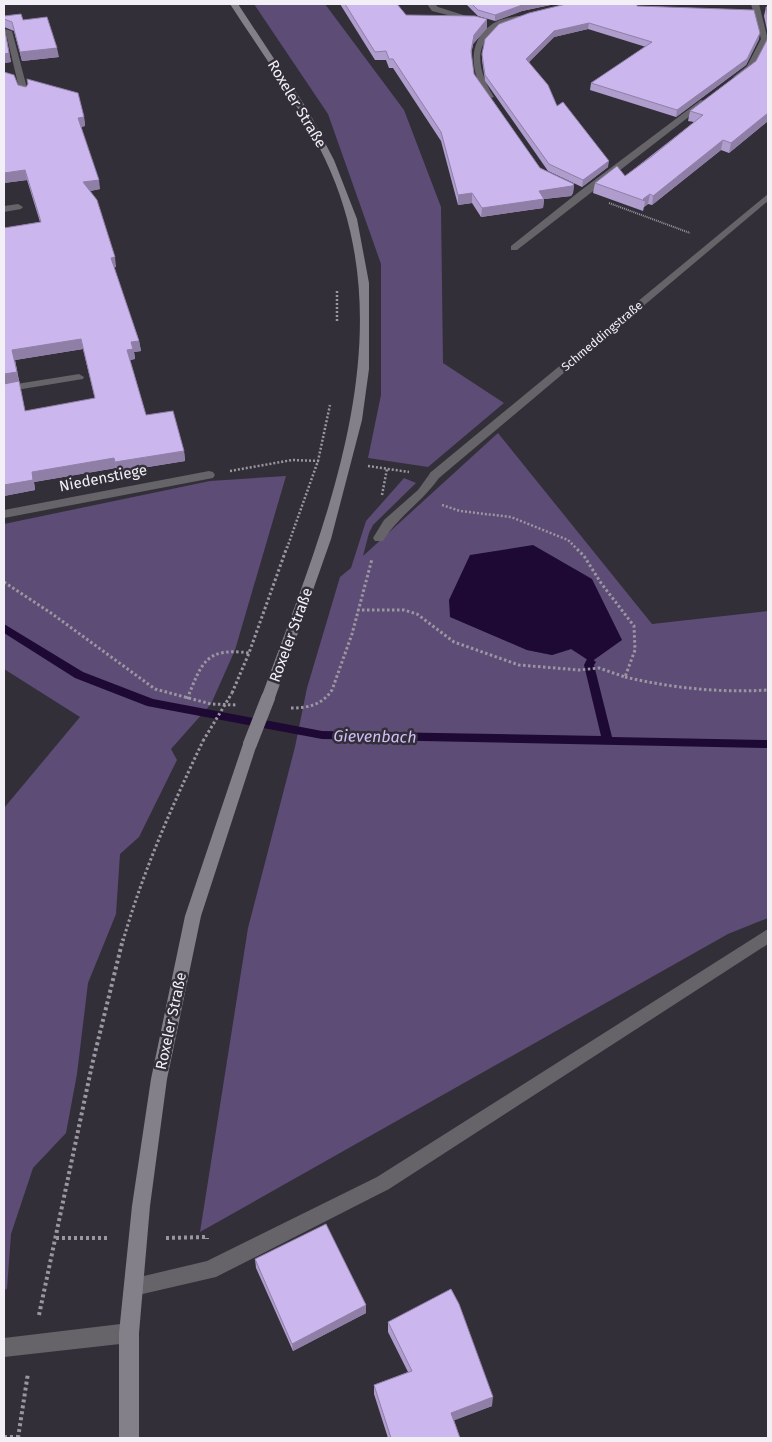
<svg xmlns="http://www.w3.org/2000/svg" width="772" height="1442" viewBox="0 0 772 1442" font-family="'Fira Sans',sans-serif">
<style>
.green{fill:#5d4c76;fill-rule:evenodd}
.water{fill:#1e0934}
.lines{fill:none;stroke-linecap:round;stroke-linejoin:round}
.stream{fill:#1e0934;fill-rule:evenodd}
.path-far3{stroke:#9a97a0;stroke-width:2;stroke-dasharray:1 1;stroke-linecap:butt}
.path-far2{stroke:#9a97a0;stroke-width:2.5;stroke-dasharray:2 2;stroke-linecap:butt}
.path-far1{stroke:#9a97a0;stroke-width:3;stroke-dasharray:2.5 2.5;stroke-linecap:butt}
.path{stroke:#9a97a0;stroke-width:4;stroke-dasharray:3 3;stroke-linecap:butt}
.service{fill:#666469;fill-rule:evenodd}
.minor{fill:#666469;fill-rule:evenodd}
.secondary{fill:#838089;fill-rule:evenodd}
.path-bridge{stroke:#9a97a0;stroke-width:3;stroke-dasharray:2.5 2.5;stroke-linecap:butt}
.secondary-bridge{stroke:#838089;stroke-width:14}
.wall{fill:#af9dcd;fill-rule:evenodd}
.shaded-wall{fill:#8f7fa7}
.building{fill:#ccb6ee;stroke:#8f7fa7}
.labels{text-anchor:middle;stroke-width:5;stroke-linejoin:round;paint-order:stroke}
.far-street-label{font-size:12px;fill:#f2eff7;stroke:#322f39}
.street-label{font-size:15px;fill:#f2eff7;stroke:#322f39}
.water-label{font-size:16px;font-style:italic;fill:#d4bdfa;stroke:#322f39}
</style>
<rect width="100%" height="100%" fill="#322f39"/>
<path class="green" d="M254,4H325L404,110L441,207L443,363L504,403L428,467L368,458L381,395V264L328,114Z
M498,433L652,624L768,611V918L728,934L200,1232L248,928L295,747L307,688L340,577L351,568L366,521L404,478L416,483L373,525L369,533L363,556ZM451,617L622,640L571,649L552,655L527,650Z
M286,476L235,650L211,704L171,749L177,760L139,837L120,854L116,914L88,983L77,1074L66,1133L33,1168L11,1234L7,1289L4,1290V808L80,717L4,669V524L210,481Z"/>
<path class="water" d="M533,545L592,579L622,640L591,662L571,649L552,655L527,650L450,617L449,600L470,555Z"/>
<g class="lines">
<path class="stream" d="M4,624L83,672L153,699L322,731L601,736L584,665L587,659L591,658L596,662L594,665L612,737L768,740V748L322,739L147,706L75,678L4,633Z"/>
<path class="path-far3" d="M609,203L690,233"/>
<path class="path-far2" d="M337,291V322
M368,466L409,472
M230,471L292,460L320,461
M382,495L387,469
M442,505L460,511L511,517L568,540L576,548
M287,548L318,461L330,405"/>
<path class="path-far1" d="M4,582L51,613L155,689L211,704L237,705
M357,610H404L417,614L454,642L519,665L579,670L599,668L625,677L635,650L634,626L601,583L584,556L575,547
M625,677C672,688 719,693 768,690
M232,693L249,653L287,547
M187,699C202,663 205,647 249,653
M291,708C308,708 322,705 332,690L352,634L372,559
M123,941C143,871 172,806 203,741"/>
<path class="path" d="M56,1238H109
M166,1238L207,1237V1239
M39,1315L92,1065L123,939
M4,1437H19
M18,1438L28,1373"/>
<path class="service" d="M5,29L12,31L28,92L27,94L20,92Z
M18,204L23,207L21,209L4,212V206Z
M79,374L84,377L83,379L4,392V386Z
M435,471L441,475C424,501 399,515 383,541H375L373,538L384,520L418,490L431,472Z
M768,929V944L389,1189L216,1277L134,1296L127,1294L125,1287L127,1280L207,1261L377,1177Z"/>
<path class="minor" d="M427,4H435L438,7L479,20L475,22L432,11Z
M751,4H759L768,40L753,69L737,79L733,77L747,66L761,39Z
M517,16H520V20C475,32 471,60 494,97L487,99C472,75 465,44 491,25C498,19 509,18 517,16Z
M701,100L708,102L517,250H511V246L580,191Z
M768,194V201L439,478H431L429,475L431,472Z
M209,471L213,472L215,475L213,478L4,518V510Z
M129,1323L136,1326L139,1333L136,1340L129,1343L4,1357V1338Z"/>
<path class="secondary" d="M230,4H238L309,112L334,160L357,219L369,283V369L362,420L331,539L275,698L273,702H263L261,698C323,528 409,336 325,159C299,104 263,55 230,4Z
M250,739L255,740L257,744L201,916L167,1079L150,1206L139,1333V1438H119V1333L132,1206L151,1079L185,916L243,744L245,740Z"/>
<path class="path-bridge" d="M203,741L232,693"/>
<path class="secondary-bridge" d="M250,744L268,698"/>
</g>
<path class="wall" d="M340,4H397L406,15L487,19V28L473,44L471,55L474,74L540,168L574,184L573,193L571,196L544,199L543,208L481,217L472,203L458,205L441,141L393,68H389L386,60H375Z
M466,4H555L522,11L495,21L478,16Z
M637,6L759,39L746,65L676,117L590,90L591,83L646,47L588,29L554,37L529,62L557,106L608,167L582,187L548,171L485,81L482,60V54Z
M766,7H768V35L764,16Z
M4,16L23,20L59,57L22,61L14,31L4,27L11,62L4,63Z
M768,38V121L729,153L721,150L652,205L648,204L644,207L643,211L593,193L595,183L625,176L694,122L688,121L690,111L756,61Z
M18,85L84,117L85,126L81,127L100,189L90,191L116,267H114L139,341L141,351L134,352L135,359L130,360L146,415L184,451L185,461L117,472L116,468L34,482L35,490L4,496V228L40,222L27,180L4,183ZM83,349L95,399L25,411L15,360Z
M255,1259L366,1305V1313L293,1351L256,1268Z
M388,1322L492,1406L454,1420L460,1438H388L374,1394V1385L408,1372L388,1332Z"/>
<path class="shaded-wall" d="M529,4H555L522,11L495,21V15L522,5Z
M487,19V28L473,44L470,60L471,51L474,35Z
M589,23L588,29L554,37L526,65V59L554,31Z
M4,25L11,62L4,63Z
M760,33L759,39L746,65L676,117L677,110Z
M57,48L59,57L22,61L20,52Z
M768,113V121L729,153L731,143Z
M84,117L85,126L79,127L78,118Z
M723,140L721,150L652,205L653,196Z
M609,161L608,167L582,187L583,180Z
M25,170L27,180L4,183V173Z
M99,180L100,189L85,192L83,182Z
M574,184L573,193L571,196L544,199L543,208L481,217L482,208L539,191Z
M472,193V203L458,205V195Z
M650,194L648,204L644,207L645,201L643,199Z
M115,257L116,267L113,268L111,258Z
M81,339L83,349L15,360L19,382L4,385V374L12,350Z
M139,341L141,351L134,352L135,359L128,360L127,350L131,342Z
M184,451L185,461L117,472L115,462Z
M114,458L116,468L34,482L35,490L4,496V485L32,472Z
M366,1305V1313L293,1351L292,1344Z
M493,1397L492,1406L450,1422L451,1413Z"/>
<path class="building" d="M345,4H397L406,15L475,16L487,19L474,35L471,51L474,74L540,168L574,184L572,186L539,191L544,199L482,208L472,193L458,195L441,132L393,59H389L386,51L375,52Z
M472,4H529L522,5L495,15L478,10Z
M566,4H637V6L754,10L760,33L747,59L677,110L591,83L652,42L589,23L554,31L526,59L548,85L557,106L563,102L609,161L583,180L549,164L485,75L482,54L485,39L499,24L529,13Z
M766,7H768V18Z
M21,14L23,20L47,17L57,48L20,52L12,22L4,19V16Z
M4,25L9,53L4,54Z
M768,38V113L731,143L723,140L653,196L650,194L643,199L645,201L595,183L617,166L625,176L651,157L703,115L690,111L756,61Z
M4,72L14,75L18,85L26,87L28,84L27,79L78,93L84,117L78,118L99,180L83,182L97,200L115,257L111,258L139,341L131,342L133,349L127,350L146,415L173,411L184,451L115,462L114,458L32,472L33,480L4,485V384L19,381L25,411L95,398L81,339L12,350L17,372L4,374V228L41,222L25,170L4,173Z
M326,1224L366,1305L292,1344L255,1259Z
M451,1289L459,1304L493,1397L451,1413L460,1438H391L374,1385L412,1371L388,1322Z"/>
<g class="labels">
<g class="far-street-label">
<text transform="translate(602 336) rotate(-40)" y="4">Schmeddingstraße</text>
</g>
<g class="street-label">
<text transform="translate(297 104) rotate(59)" y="5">Roxeler Straße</text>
<text transform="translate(103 478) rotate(-11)" y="5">Niedenstiege</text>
<text transform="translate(291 635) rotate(-70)" y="5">Roxeler Straße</text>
<text transform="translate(171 1021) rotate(-78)" y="5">Roxeler Straße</text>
</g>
<g class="water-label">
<text transform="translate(375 736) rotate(1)" y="6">Gievenbach</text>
</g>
</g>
<rect width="772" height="1442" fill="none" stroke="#f2eff7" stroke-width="10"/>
</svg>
